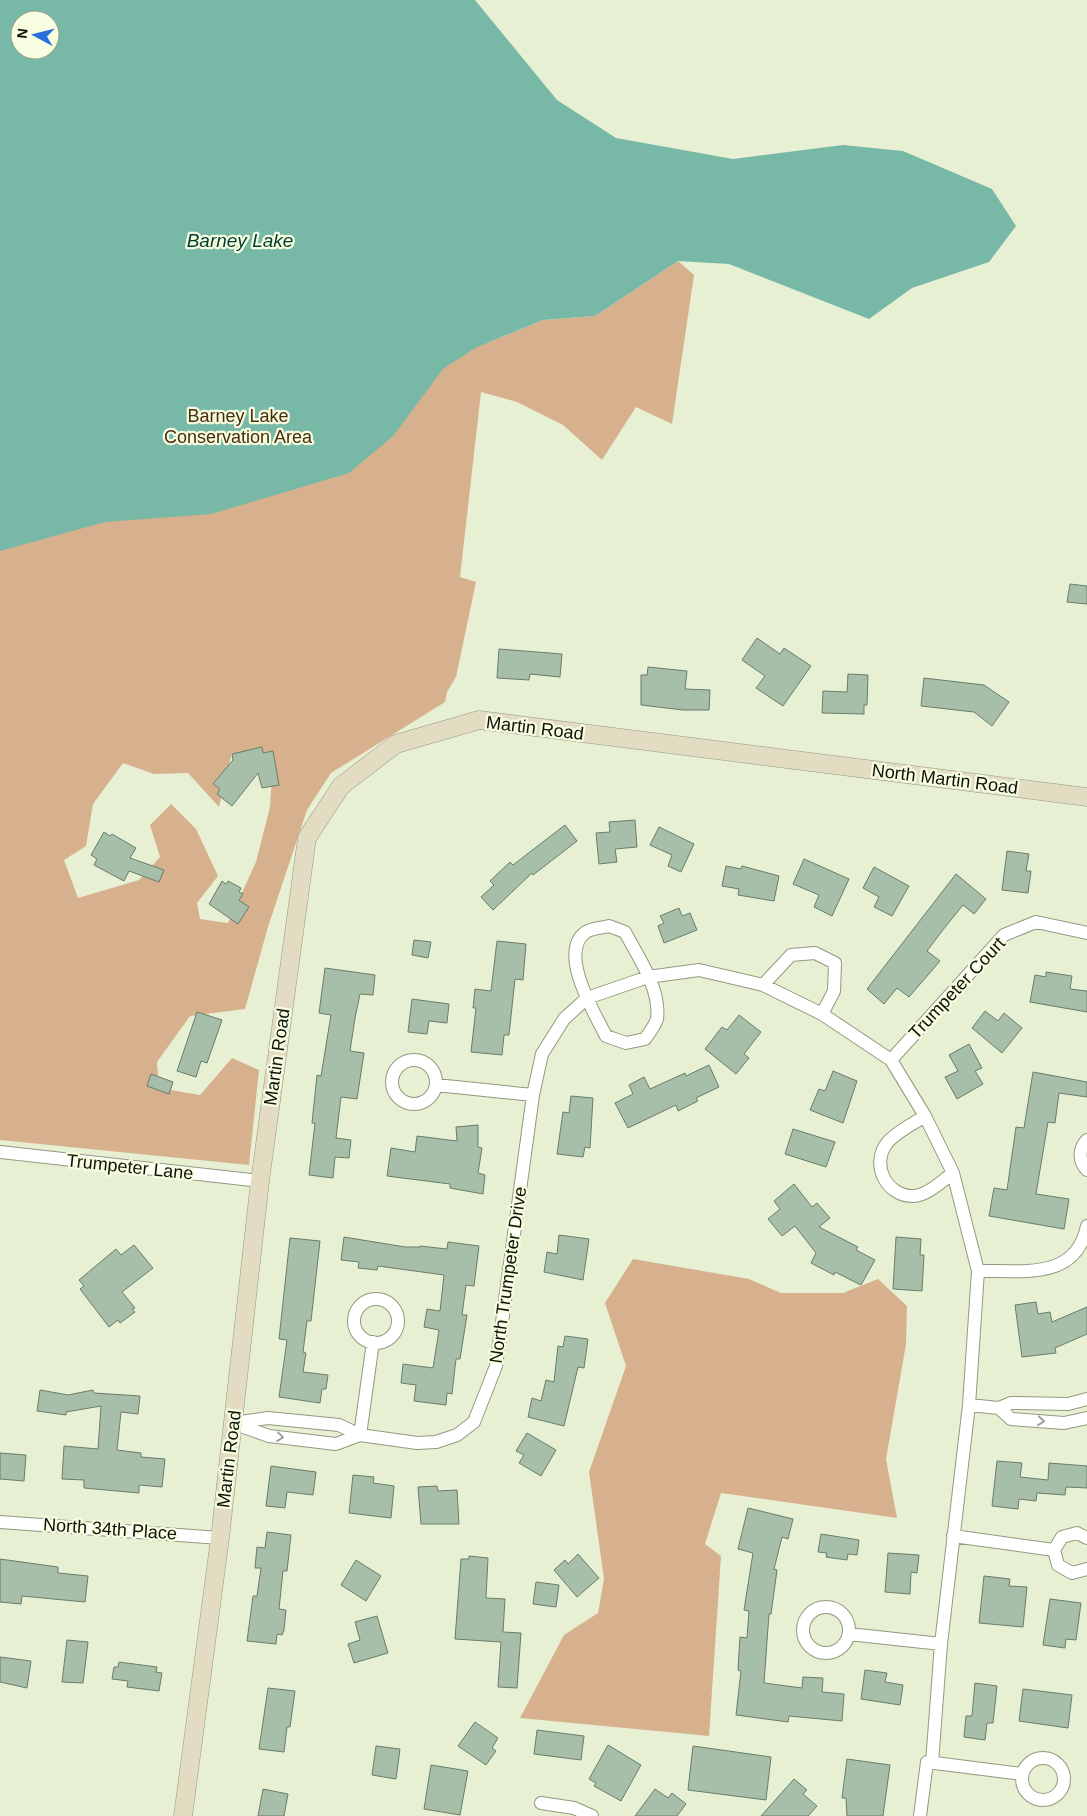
<svg xmlns="http://www.w3.org/2000/svg" width="1087" height="1816" viewBox="0 0 1087 1816" font-family="Arial,sans-serif">
<style>
.green{fill:#d7b18e;fill-rule:evenodd}
.water{fill:#77b8a7;fill-rule:evenodd}
.building{fill:#a7bea9;stroke:#687d6a}
.lines{fill:none;stroke-linecap:round;stroke-linejoin:round}
.street-casing{stroke:#92997f;stroke-width:14}
.secondary-casing{stroke:#92997f;stroke-width:19}
.street{stroke:#fff;stroke-width:12}
.secondary{stroke:#e3dcc3;stroke-width:18}
.oneway{stroke:#9fa09d}
.labels{text-anchor:middle;stroke-width:4.5;stroke-linejoin:round;paint-order:stroke}
.park-label{font-size:18px;fill:#492c0e;stroke:#f6fde1}
.street-label{font-size:18px;fill:#101209;stroke:#f6fde1}
.water-label{font-size:19px;font-style:italic;fill:#003e32;stroke:#f6fde1}
</style>
<rect width="100%" height="100%" fill="#e8f0d4"/>
<path class="green" d="M0,160L487,343L543,320L595,316L678,261L694,275L672,424L636,407L602,460L563,425L517,402L481,392L460,577L476,582L456,677L447,692L445,702L331,773L307,810L268,927L245,1009L190,1016L157,1062L159,1088L200,1095L232,1058L259,1070L249,1165L0,1140ZM232,753L273,761L270,807L256,862L228,923L200,919L197,903L218,876L196,829L171,804L150,825L160,857L139,880L78,898L64,860L86,846L93,804L123,763L154,774L188,773L219,807Z
M633,1259L749,1279L781,1293H843L878,1279L907,1306L906,1344L886,1459L897,1518L721,1493L705,1544L721,1556L709,1736L520,1718L564,1635L598,1613L604,1579L589,1472L626,1366L605,1303Z"/>
<path class="water" d="M0,0H475L557,100L616,138L733,159L843,145L903,151L992,189L1016,226L989,262L912,288L869,319L729,264L678,261L595,316L543,320L475,348L443,369L393,436L349,473L211,514L105,522L0,551ZM20,20H50V50H20Z"/>
<path class="building" d="M1070,584L1087,586V604L1067,602Z
M757,638L780,654L784,648L811,666L783,706L756,688L765,676L742,660Z
M499,649L562,654L560,677L530,674L529,680L497,678Z
M648,667L687,671L685,689L710,690L709,710H683L641,705V675H647Z
M848,674L868,675L867,705H864V714L822,713L823,691L847,692Z
M924,678L984,685L1009,702L992,726L974,712L921,706Z
M262,747L263,753L273,751L279,785L262,788L258,773L232,806L217,794L220,789L213,784L233,760L232,754Z
M635,820L637,847L615,849L617,862L599,864L596,833L610,832L609,822Z
M565,825L577,841L533,875L532,873L493,910L481,897L494,885L490,881L510,862L513,865Z
M659,827L694,844L681,872L668,866L672,855L650,845Z
M104,832L110,836L112,834L136,848L130,858L164,870L159,882L129,871L124,881L94,865L97,859L91,855Z
M1007,851L1029,854L1026,871H1031L1028,893L1002,890Z
M804,859L849,879L832,916L814,907L819,895L793,884Z
M726,866L741,869L742,866L779,876L774,901L738,895L739,889L722,886Z
M874,867L909,886L892,916L874,907L879,897L863,888Z
M956,874L986,899L974,914L963,905L942,931L927,951L940,961L909,997L897,988L884,1004L867,989Z
M222,881L226,884L228,881L241,888L239,892L243,894L239,900L249,907L238,924L209,904Z
M679,908L682,916L690,913L697,930L664,943L658,926L664,923L660,916Z
M414,940L431,942L428,958L412,955Z
M497,941L526,944L523,980L515,979L509,1035H504L502,1055L471,1052L476,1008H473L475,989L491,991Z
M325,968L375,975L373,995L360,994L355,1018L350,1051L364,1053L357,1099L341,1097L336,1138L351,1140L349,1158L335,1157L333,1178L309,1175L315,1123H312L317,1075L321,1076L331,1015L319,1013Z
M1046,972L1072,976L1070,989L1087,991V1012L1030,1002L1035,975L1046,977Z
M412,999L449,1004L447,1023L429,1021L427,1034L408,1032Z
M985,1011L998,1021L1004,1013L1022,1028L1002,1053L972,1028Z
M197,1012L222,1020L207,1063L201,1061L196,1077L177,1071Z
M739,1015L761,1032L744,1054L749,1058L736,1074L705,1049L722,1027L727,1030Z
M969,1044L982,1068L975,1071L983,1084L957,1099L945,1077L958,1071L949,1055Z
M709,1065L719,1087L696,1098L698,1101L678,1111L676,1105L628,1128L615,1103L633,1094L629,1085L644,1077L650,1089L685,1073L686,1076Z
M833,1071L857,1081L843,1123L810,1110L819,1089L825,1091Z
M1033,1072L1087,1082V1097L1059,1093L1055,1123L1048,1122L1036,1194L1069,1199L1064,1229L989,1216L994,1188L1007,1190L1016,1127L1024,1128Z
M151,1074L173,1082L169,1094L147,1086Z
M571,1096L593,1098L590,1148L585,1147L583,1157L557,1154L563,1112L569,1113Z
M478,1125V1147L482,1148L478,1173L485,1175L483,1194L450,1188V1184L387,1176L391,1148L415,1152L417,1136L457,1141L456,1127Z
M793,1129L835,1142L826,1167L785,1154Z
M794,1184L812,1207L817,1203L830,1218L819,1227L858,1247L856,1250L875,1260L861,1285L835,1272L834,1275L811,1263L816,1253L795,1226L782,1236L768,1219L780,1209L774,1201Z
M559,1235L589,1239L583,1280L544,1272L547,1252L557,1254Z
M344,1237L405,1247H420V1246L447,1249L448,1242L479,1246L474,1286L466,1285L462,1315H467L460,1359H456L452,1394L447,1393L446,1405L414,1401L416,1385L401,1383L403,1364L433,1368L439,1330L424,1327L427,1309L440,1311L444,1275L378,1266L377,1270L358,1268L359,1262L341,1260Z
M896,1237L921,1239L920,1255H924L922,1291L893,1289Z
M290,1238L320,1241L311,1321H307L303,1352L306,1353L303,1372L328,1375L326,1389H322L320,1403L279,1397L287,1340L279,1339Z
M134,1245L153,1268L122,1292L135,1308L132,1309L135,1312L120,1323L118,1320L109,1327L80,1289L84,1286L79,1280L116,1249L121,1255Z
M1036,1302L1038,1314L1050,1312L1052,1322L1087,1307V1334L1055,1348L1056,1353L1022,1357L1015,1305Z
M565,1336L588,1339L584,1368L578,1367L564,1426L528,1417L532,1398L541,1401L546,1380L554,1382L558,1346L563,1347Z
M40,1390L68,1395L93,1390L94,1393L140,1396L138,1414L121,1412L117,1450L141,1453V1457L165,1459L162,1487L139,1485V1493L84,1488V1480L62,1479L64,1446L98,1449L101,1406L66,1412V1415L37,1411Z
M527,1433L556,1450L541,1476L519,1463L524,1455L516,1451Z
M0,1453L26,1455L24,1481L0,1479Z
M997,1461L1022,1463L1020,1477L1048,1480L1049,1463L1087,1466V1488L1066,1487L1065,1495L1037,1493L1036,1501L1019,1499L1018,1509L992,1506Z
M271,1466L316,1472L313,1495L287,1492L285,1508L266,1506Z
M353,1475L374,1477L373,1483L394,1486L391,1518L349,1513Z
M437,1486L438,1491L457,1490L459,1524H421L418,1487Z
M748,1508L793,1519L788,1539L782,1537L774,1569L777,1570L771,1614H769L764,1683L802,1688L803,1677L823,1678L822,1692L844,1694L842,1721L789,1716L788,1722L736,1715L741,1671L738,1670L740,1637L747,1638L749,1611L744,1610L753,1553L738,1549Z
M267,1532L291,1535L287,1571H283L279,1609L286,1610L284,1630L282,1635L277,1634L276,1644L247,1641L253,1596H257L261,1568H255L257,1547L265,1548Z
M821,1534L859,1540L857,1555L848,1554L847,1560L826,1557L827,1553L818,1552Z
M888,1553L919,1555L917,1573L911,1572L910,1594L885,1592Z
M578,1554L599,1578L577,1597L554,1570L565,1560L568,1564Z
M469,1556L488,1558L486,1598L505,1599L503,1632L521,1633L517,1688L498,1687L501,1642L455,1639L461,1559H469Z
M0,1559L58,1567V1573L88,1576L85,1602L22,1596L21,1604L0,1602Z
M356,1560L381,1576L366,1601L341,1585Z
M984,1576L1010,1579L1009,1586L1027,1587L1023,1627L979,1623Z
M536,1582L559,1585L556,1607L533,1604Z
M1050,1599L1081,1603L1076,1640L1066,1639L1065,1648L1043,1645Z
M377,1616L388,1653L354,1663L348,1644L360,1640L355,1622Z
M67,1640L88,1642L83,1683L62,1682Z
M0,1657L31,1661L27,1688L0,1682Z
M119,1662L157,1667L156,1672L162,1673L159,1691L127,1687L128,1681L112,1679L114,1667H118Z
M865,1670L887,1673L885,1682L903,1685L900,1705L861,1699Z
M975,1683L997,1686L993,1723H987L985,1740L964,1737L966,1716H972Z
M268,1688L295,1691L290,1727H287L284,1752L259,1749Z
M1023,1689L1072,1695L1068,1728L1019,1721Z
M475,1722L498,1738L492,1748L496,1751L486,1765L458,1746Z
M537,1730L584,1736L581,1760L534,1754Z
M608,1745L641,1765L621,1801L594,1786L596,1783L589,1779Z
M376,1746L400,1749L396,1779L372,1775Z
M693,1746L771,1757L766,1800L688,1790Z
M847,1759L890,1765L883,1816H847L846,1798H842Z
M431,1765L468,1771L460,1815L424,1809Z
M794,1779L807,1790L803,1794L817,1806L808,1816H761Z
M263,1789L288,1794L284,1816H258Z
M655,1789L668,1798L672,1793L686,1804L677,1816H635Z"/>
<g class="lines">
<defs>
<path id="street" d="M609,926L625,932C638,957 661,989 657,1019C655,1026 649,1033 645,1039L626,1043L606,1036C595,1014 557,952 586,932C592,928 602,928 609,926Z
M763,985L791,955L815,953L835,963L834,991L822,1014
M891,1060L1004,935L1036,922L1087,933
M392 1082a22 22 0 1 1 44 0a22 22 0 1 1-44 0Z
M436,1085L533,1095
M925,1116C913,1124 896,1132 887,1143C870,1165 887,1197 914,1196C928,1195 942,1181 953,1173
M1087,1140C1078,1149 1079,1162 1087,1170
M0,1152L260,1181
M978,1271C1022,1270 1076,1281 1087,1226
M354 1321a22 22 0 1 1 44 0a22 22 0 1 1-44 0Z
M969,1405L999,1408L1011,1403L1068,1404L1087,1399
M999,1408L1011,1419L1064,1423L1087,1418
M233,1423L268,1418L339,1425L360,1435L417,1443L436,1442L457,1435L474,1422L496,1366L533,1095L542,1054L564,1019L587,998L648,977L699,970L763,985L822,1014L891,1060L925,1116L953,1173L978,1271L969,1405L941,1644L932,1763
M235,1424L269,1436L336,1444L360,1435
M360,1435L373,1342
M0,1522L220,1538
M953,1536L1054,1550
M1087,1538L1077,1533L1062,1537L1054,1550L1058,1565L1072,1573L1087,1569
M803 1630a23 23 0 1 1 46 0a23 23 0 1 1-46 0Z
M849,1634L941,1644
M1022 1779a21 21 0 1 1 42 0a21 21 0 1 1-42 0Z
M541,1803L574,1808L592,1816
M920,1816L927,1762L1022,1774"/>
<path id="secondary" d="M183,1816L220,1538L260,1181L307,838L341,786L396,744L479,720L1087,797"/>
</defs>
<use href="#street" class="street-casing"/>
<use href="#secondary" class="secondary-casing"/>
<use href="#street" class="street"/>
<use href="#secondary" class="secondary"/>
</g>
<defs><path id="oneway-chevron" d="M-2-3.5L2.5 0L-2 3.5" fill="none" stroke-width="1.6" stroke-linecap="round" stroke-linejoin="round" transform="scale(1.25)"/></defs>
<g class="oneway">
<use href="#oneway-chevron" transform="translate(1041 1421) rotate(5)"/>
<use href="#oneway-chevron" transform="translate(280 1437) rotate(7)"/>
</g>
<g class="labels">
<g class="park-label">
<text x="238" y="422">Barney Lake<tspan x="238" dy="21">Conservation Area</tspan></text>
</g>
<g class="street-label">
<text transform="translate(535 728) rotate(7)" y="6">Martin Road</text>
<text transform="translate(945 779) rotate(7)" y="6">North Martin Road</text>
<text transform="translate(957 988) rotate(-47)" y="6">Trumpeter Court</text>
<text transform="translate(277 1057) rotate(-82)" y="6">Martin Road</text>
<text transform="translate(130 1167) rotate(6)" y="6">Trumpeter Lane</text>
<text transform="translate(508 1275) rotate(-82)" y="6">North Trumpeter Drive</text>
<text transform="translate(229 1459) rotate(-83)" y="6">Martin Road</text>
<text transform="translate(110 1529) rotate(4)" y="6">North 34th Place</text>
</g>
<g class="water-label">
<text x="240" y="247">Barney Lake</text>
</g>
</g>
<g transform="translate(35 35) rotate(277)"><circle r="24" fill="#f6fde1" stroke="#9a9f8b"/>
<path d="M0-4L9 19L0 12L-9 19Z" fill="#2a6fdc"/>
<text y="-8" font-size="14" font-weight="bold" text-anchor="middle" fill="#101209">N</text>
</g>
</svg>
